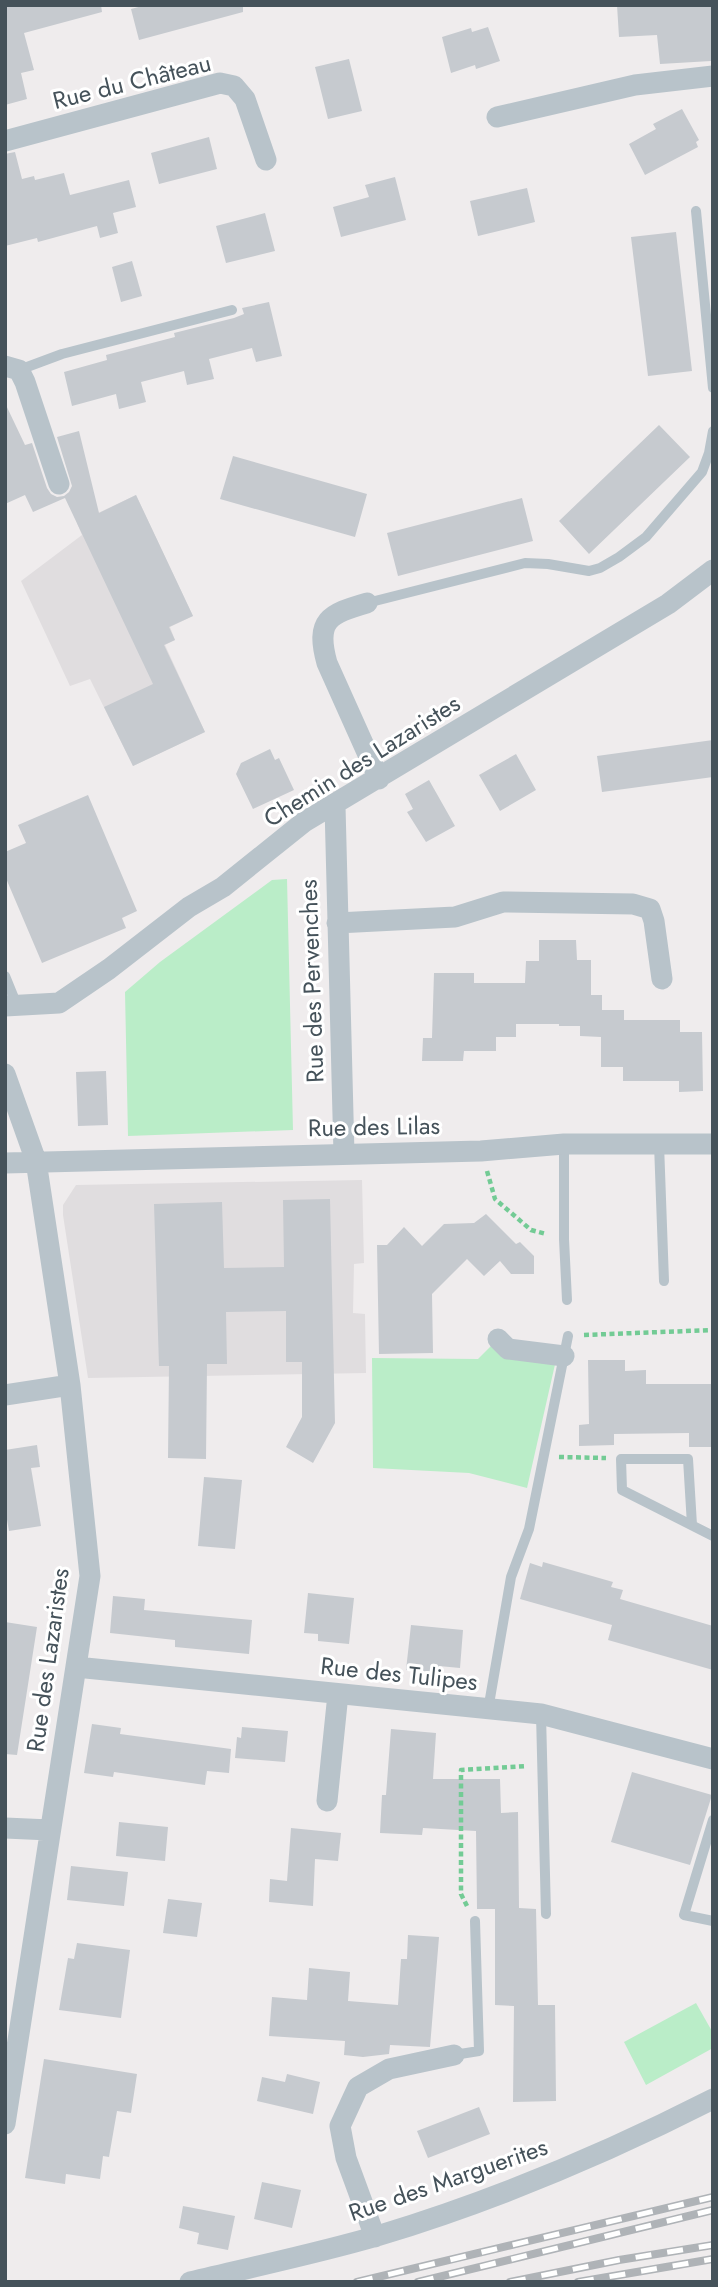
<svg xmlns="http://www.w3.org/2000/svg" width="718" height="2287" viewBox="0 0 718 2287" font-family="Jost,sans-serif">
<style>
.education{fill:#e0dddf}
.green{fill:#baedc8}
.building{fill:#c6cacf}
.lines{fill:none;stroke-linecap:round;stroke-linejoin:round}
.path{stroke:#73cb95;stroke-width:4.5;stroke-dasharray:5 3.5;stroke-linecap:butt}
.lane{stroke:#b8c3ca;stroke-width:10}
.street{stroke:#b8c3ca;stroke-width:21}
.rail-casing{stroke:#afb3b7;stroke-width:8}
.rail{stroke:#fff;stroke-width:5;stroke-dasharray:16;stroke-linecap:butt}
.labels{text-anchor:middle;stroke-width:6;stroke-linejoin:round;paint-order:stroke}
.street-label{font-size:24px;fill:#45525a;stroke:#fff}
</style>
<rect width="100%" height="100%" fill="#efeced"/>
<path class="education" d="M136,495L193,616L170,627L175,640L165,645L205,732L133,766L90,679L70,686L21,581L82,535L77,523Z
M362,1180L364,1263L354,1264L353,1313L365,1314L366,1373L88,1378L63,1215V1205L76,1185Z"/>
<path class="green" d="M287,879L293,1130L128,1136L125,992L160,962L272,880Z
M494,1343L556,1360L527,1488L469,1473L373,1468L372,1358L478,1359Z
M696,2003L713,2033V2048L646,2085L624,2042Z"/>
<path class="building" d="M5,5H101L102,12L24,33L34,70L21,73L27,99L5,105Z
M146,5H243V12L139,40L131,9Z
M617,5H711V61L660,64L657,35L619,37Z
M488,27L500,61L476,69L475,65L451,73L442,37L471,28L472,32Z
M349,59L362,111L328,119L315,67Z
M682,109L699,140L696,142L698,147L645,175L629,144L656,129L653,124Z
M209,137L217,169L159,184L151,153Z
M15,152L22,179L34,176L35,180L64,173L70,195L129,180L136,207L113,213L118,233L100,238L97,226L38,242L37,238L5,246V154Z
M395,177L406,220L341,237L333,207L369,197L365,185Z
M527,188L535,222L478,236L470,201Z
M265,213L275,251L226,263L216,226Z
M676,232L692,371L648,376L631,237Z
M132,261L142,296L121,302L112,267Z
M269,302L282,356L256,362L252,348L209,359L214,379L187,385L184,371L141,382L146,402L119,409L116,394L72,406L64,372L107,360L106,355L175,337L174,333L234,318L244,314L242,308Z
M5,403L25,445L32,443L47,488L51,494L57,497L64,496L69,492L72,486L57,437L79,431L99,513L136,495L193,616L169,627L175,640L164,645L205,732L133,766L104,707L153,684L65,498L33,512L25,495L5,504Z
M659,425L690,457L589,554L559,521Z
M233,456L367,494L355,537L220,499Z
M522,498L533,541L398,576L387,533Z
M713,740V777L602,792L597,756Z
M270,749L275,760L279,758L294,790L253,809L236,774L241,763Z
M516,754L536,790L500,811L479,775Z
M429,780L455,826L426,842L407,812L413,809L405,794Z
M88,795L137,911L122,918L126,928L42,963L5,876V852L26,843L18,825Z
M539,940H576L577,960H591V995H602V1010H624V1020H680V1032H702L703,1091L679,1092V1081H623V1067H601V1037L580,1036V1026H559V1024H516V1037H496V1051H464L463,1061H422L423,1038H432L434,973H474V983H525L526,961H539Z
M106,1071L108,1125L78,1126L76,1072Z
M330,1199L335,1423L313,1463L286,1447L302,1417V1362H286V1311L226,1312L227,1364H207L206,1459L168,1458L169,1366H159L154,1204L222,1202L224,1268L284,1267L283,1200Z
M486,1214L516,1244L520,1242L534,1256V1274H511L500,1261L484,1276L467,1259L432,1294L433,1353L379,1354L377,1245H387L404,1227L422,1246L444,1224L474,1223Z
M588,1360H625V1371L646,1370V1384H713V1447H689V1433L614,1434V1445L579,1446V1425L589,1424Z
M37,1445L40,1467L31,1468L41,1526L9,1531L5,1508V1450Z
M204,1477L242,1480L235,1549L198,1546Z
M543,1562L613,1582L611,1587L623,1590L620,1599L713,1626V1670L608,1640L612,1625L520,1599L530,1563L542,1567Z
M308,1593L354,1598L349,1644L318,1641V1634L304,1633Z
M113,1596L145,1599L144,1610L252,1620L249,1654L175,1647V1640L110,1633Z
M5,1622L37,1627L17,1755L5,1754Z
M411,1625L463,1630L460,1668L439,1666V1672L406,1670Z
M92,1724L121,1728L120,1734L231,1749L229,1773L207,1771L205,1785L114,1772L113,1777L84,1773Z
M242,1727L288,1731L285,1762L235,1758L237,1737L241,1738Z
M391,1729L436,1733L433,1779H500L501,1813L518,1812L519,1908L536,1909L538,2005H555L556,2101L513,2102L514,2006L495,2005V1909H477L476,1831L423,1828L422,1835L380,1833L382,1795H386Z
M632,1772L712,1795L690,1865L611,1842Z
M119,1822L168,1827L165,1861L116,1856Z
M291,1828L341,1833L338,1861L315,1859L313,1906L269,1902L270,1879L287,1881Z
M71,1866L128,1872L124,1906L67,1900Z
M168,1899L202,1903L197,1937L163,1933Z
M408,1935L439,1937L430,2047L390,2045L389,2054L363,2057L344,2055L345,2041L269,2036L272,1997L307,2000L309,1968L350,1972L348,2001L398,2005L401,1959H407Z
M77,1943L130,1950L121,2018L59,2010L68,1958L74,1959Z
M44,2059L137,2074L131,2113L117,2111L109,2157L103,2156L100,2179L66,2174L65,2184L25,2178Z
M287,2074L320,2082L313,2114L257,2101L262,2077L285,2082Z
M479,2107L490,2134L428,2158L417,2131Z
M262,2182L301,2190L292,2228L254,2219Z
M183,2206L235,2216L228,2250L197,2244L199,2233L179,2228Z"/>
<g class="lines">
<path class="path" d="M487,1171L495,1199L531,1230L546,1234
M584,1335L713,1330
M559,1457L606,1458
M467,1906L461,1894V1770L527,1766"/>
<path class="lane" d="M696,211L713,388
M19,370L62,354L232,310
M367,603L525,563L548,564L589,571L600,568L619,557L646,537L702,472L709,453L713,431
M5,976L16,1003
M564,1144V1239L567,1300
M659,1144L664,1281
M692,1525L688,1459H621L622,1490L713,1536
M488,1710L511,1577L529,1529L568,1336
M541,1714L546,1914
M713,1820L684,1915L713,1921
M454,2055L479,2051L475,1921"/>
<path class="street" d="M497,117L635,85L713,76
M5,141L220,83L234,86L245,99L266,160
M5,366L19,370L25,382L59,484
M367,603C329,614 315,620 327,663L379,779
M335,806L344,1154
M337,923L455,917L503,902L633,904L650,909L654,921L662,979
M5,1006L59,1003L109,969L189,907L223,887L304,822L668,604L713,570
M5,1074L36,1161L70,1385L90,1576L5,2124
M5,1163L481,1151L564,1144H713
M498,1339L508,1349L564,1356
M5,1395L70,1385
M76,1667L541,1714L713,1759
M327,1801L338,1694
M5,1828L50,1830
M375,2237L346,2158L340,2126L358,2087L389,2069L454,2055
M190,2282C252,2267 315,2254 377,2236C493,2201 605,2154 713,2099"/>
<defs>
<path id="rail" d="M357,2282L713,2197
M418,2282L713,2210
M510,2282L619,2260L713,2245
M578,2282L713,2259"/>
</defs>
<use href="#rail" class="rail-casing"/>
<use href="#rail" class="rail"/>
</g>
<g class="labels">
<g class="street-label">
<text transform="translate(132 82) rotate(-14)" y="8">Rue du Château</text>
<text transform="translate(362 761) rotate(-32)" y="8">Chemin des Lazaristes</text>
<text transform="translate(312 981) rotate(-92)" y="8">Rue des Pervenches</text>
<text transform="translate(374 1127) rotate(-1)" y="8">Rue des Lilas</text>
<text transform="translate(48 1660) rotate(-82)" y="8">Rue des Lazaristes</text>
<text transform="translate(399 1674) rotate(6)" y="8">Rue des Tulipes</text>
<text transform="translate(448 2180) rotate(-19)" y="8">Rue des Marguerites</text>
</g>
</g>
<rect width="718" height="2287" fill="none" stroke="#45525a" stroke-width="14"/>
</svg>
